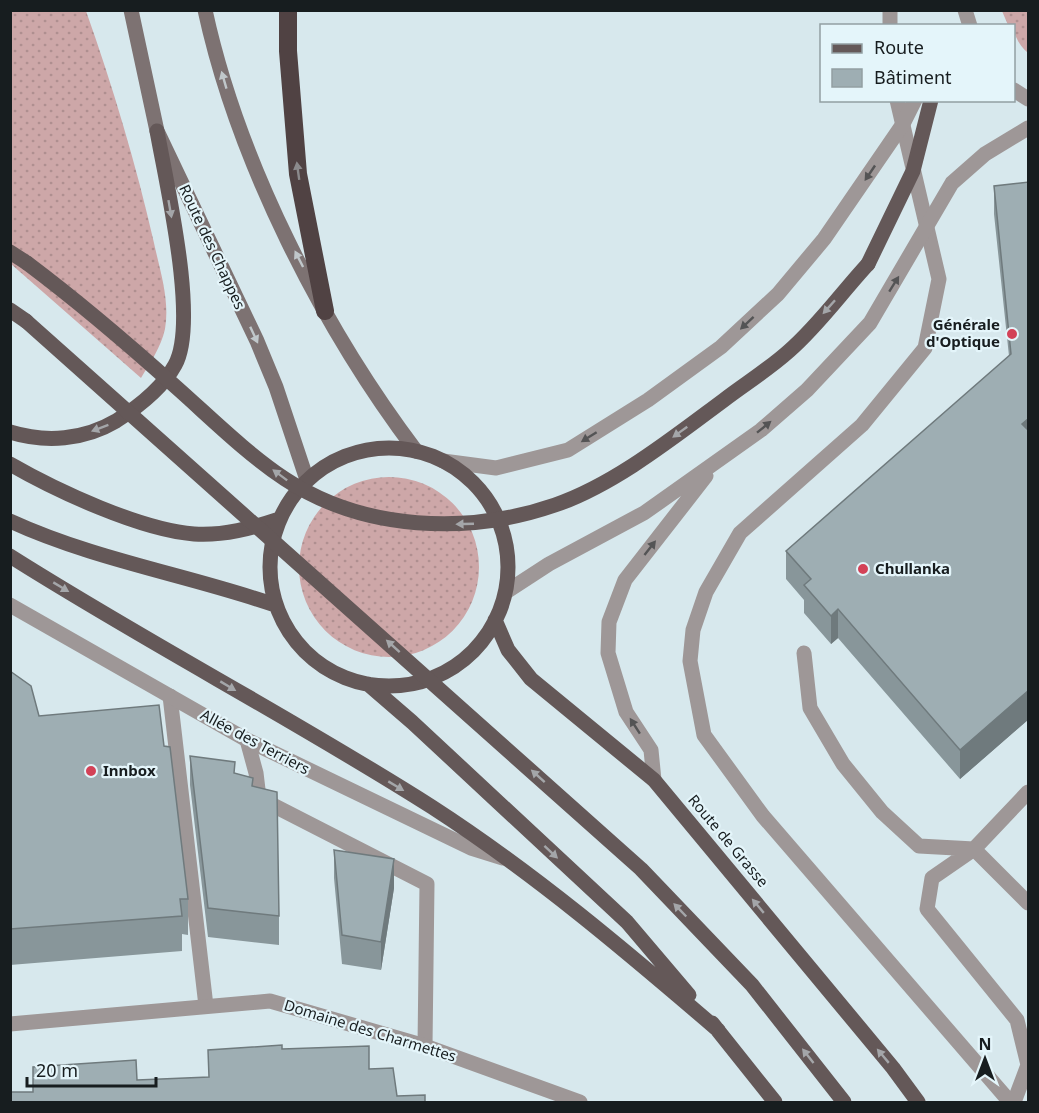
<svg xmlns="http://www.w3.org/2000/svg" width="1039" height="1113" viewBox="0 0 1039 1113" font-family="'Noto Sans',sans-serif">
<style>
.grass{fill:url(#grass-dots)}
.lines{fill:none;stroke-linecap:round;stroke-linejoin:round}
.service{stroke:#9e9797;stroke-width:15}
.minor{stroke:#9e9797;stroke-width:15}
.tertiary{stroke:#9e9797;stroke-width:15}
.secondary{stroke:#7d7272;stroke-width:15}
.primary{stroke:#645858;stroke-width:15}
.motorway{stroke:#504243;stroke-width:18}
.primary-bridge{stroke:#645858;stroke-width:15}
.wall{fill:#88969a}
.shaded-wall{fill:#6f7a7d}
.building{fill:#9eaeb3;stroke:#6f7a7d;stroke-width:1.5}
.oneway{fill:#c0c7ca}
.oneway2{fill:#8b8a8c}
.oneway3{fill:#545455}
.oneway4{fill:#a4a6a9}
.poi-dot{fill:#d34257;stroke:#e4f5fa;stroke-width:2}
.labels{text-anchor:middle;stroke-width:4.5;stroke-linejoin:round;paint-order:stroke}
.street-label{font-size:15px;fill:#171d1f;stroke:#e4f5fa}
.poi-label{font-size:15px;font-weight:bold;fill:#171d1f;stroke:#e4f5fa;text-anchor:start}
</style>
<defs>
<pattern id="grass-dots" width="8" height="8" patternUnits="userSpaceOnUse" patternTransform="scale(1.5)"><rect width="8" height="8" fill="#cda7a8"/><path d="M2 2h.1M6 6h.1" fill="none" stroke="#af8f90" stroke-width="1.8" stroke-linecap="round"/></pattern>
</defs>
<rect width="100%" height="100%" fill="#d7e8ed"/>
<path class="grass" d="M11,11H86C113,87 136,164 154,243C160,271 170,300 165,329C161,347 150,363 141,378L11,264Z
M1002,11H1028V53C1020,46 1014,37 1014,26L1008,25Z
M299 567a90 90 0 1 1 180 0a90 90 0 1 1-180 0Z"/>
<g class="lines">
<path class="service" d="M890,10V26
M897,100L939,279L925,348L862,425L740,533L706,592L693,630L690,661L704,735L763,816L1010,1102
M804,653L810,708L843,764L882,812L919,846L974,849
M170,696L206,1006
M247,740L256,773L259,798L427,884L425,1046
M1028,792L974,849L1028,903
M974,849L932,878L927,909L1017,1020L1028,1065
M1014,1102L1028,1065"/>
<path class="minor" d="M10,605L247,740L471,848L503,858
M10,1024L270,1001L425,1046L580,1102"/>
<path class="tertiary" d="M965,10L970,26
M1014,90L1028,99
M443,461L496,468L568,450L648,400L721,347L778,294L824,239L903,124L915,100
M506,592L549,564L644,513L761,430L807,390L870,323L952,183L985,154L1028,128
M654,780L651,750L626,712L608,653L609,622L625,580L706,476"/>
<path class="secondary" d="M131,10L157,131L257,341L276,387L307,480
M205,10C238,162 323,328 416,451"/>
<path class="primary" d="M10,252L27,263
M868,264L913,171L931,100
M10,310L26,321
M10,432C46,443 84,440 116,421C138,407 162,389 175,365C199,322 166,182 157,131
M270 567a119 119 0 1 1 238 0a119 119 0 1 1-238 0Z
M10,464C57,491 141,530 194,534C224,536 252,528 279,519
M10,521C95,560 188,575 275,605
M10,556C149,644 294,719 432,807C534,873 626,951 718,1030
M495,620L508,650L531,679L654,780L893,1068L918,1102
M368,684L412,722L627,922L689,995
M712,1023L775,1102"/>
<path class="motorway" d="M288,10V51L298,174L325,311"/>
<path class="primary-bridge" d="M27,263C79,302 127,343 176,387C211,418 246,453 285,479C364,531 468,535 555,505C614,485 674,437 724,400C745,384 769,369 789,351C818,326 842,292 868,264
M26,321L641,869L752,985L844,1102"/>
</g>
<path class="wall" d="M1029,182V719L960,779L838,638L831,644L804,613V600L786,579V551L1009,356L994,214V186Z
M10,671L39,716L164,746L188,899V935L182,934V951L10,965Z
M190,756L235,773L253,786L279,916V945L208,937L190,785Z
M334,850L394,888L381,970L342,964L334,878Z"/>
<path class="shaded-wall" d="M1029,418V447L1022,424Z
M838,609V638L831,644V616Z
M1029,690V719L960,779V750Z
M394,859V888L381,970V942Z"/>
<path class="building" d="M1029,182V418L1022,424L1029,431V690L960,750L838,609L831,616L804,585L811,579L786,551L1011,354L994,186Z
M10,671L31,686L39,716L159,705L164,746L170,747L188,899H180L182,916L10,929Z
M190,756L235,762L234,773L253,778L252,786L277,792L279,916L208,908Z
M334,850L394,859L381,942L342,935Z
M282,1045V1049L369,1046V1069L393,1068L397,1096L425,1095V1102H10V1092H33V1067L136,1060L137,1080L209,1077L208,1050Z"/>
<defs><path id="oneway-solid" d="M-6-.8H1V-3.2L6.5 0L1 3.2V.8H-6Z" transform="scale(1.5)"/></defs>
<g class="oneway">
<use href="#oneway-solid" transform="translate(224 80) rotate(-106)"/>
<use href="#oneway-solid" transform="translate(299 259) rotate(-117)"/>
<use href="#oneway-solid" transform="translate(254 335) rotate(65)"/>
</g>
<use class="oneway2" href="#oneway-solid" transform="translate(298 171) rotate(-98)"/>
<g class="oneway3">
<use href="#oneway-solid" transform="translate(870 173) rotate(124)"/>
<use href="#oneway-solid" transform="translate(894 284) rotate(-58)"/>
<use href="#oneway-solid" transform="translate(747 323) rotate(137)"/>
<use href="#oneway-solid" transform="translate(764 427) rotate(-39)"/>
<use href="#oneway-solid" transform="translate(589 437) rotate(148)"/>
<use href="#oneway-solid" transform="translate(650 548) rotate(-52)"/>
<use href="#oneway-solid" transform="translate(635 726) rotate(-123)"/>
</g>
<g class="oneway4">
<use href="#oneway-solid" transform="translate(170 209) rotate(80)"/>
<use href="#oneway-solid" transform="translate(829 307) rotate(132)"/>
<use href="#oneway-solid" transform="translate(100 428) rotate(159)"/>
<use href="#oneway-solid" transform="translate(680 432) rotate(144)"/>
<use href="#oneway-solid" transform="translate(280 475) rotate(-143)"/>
<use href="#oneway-solid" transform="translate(465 524) rotate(178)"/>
<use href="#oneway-solid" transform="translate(61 587) rotate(31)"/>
<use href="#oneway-solid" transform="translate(393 646) rotate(-138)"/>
<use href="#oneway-solid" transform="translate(228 686) rotate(31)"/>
<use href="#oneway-solid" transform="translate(538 776) rotate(-138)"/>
<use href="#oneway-solid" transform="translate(396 786) rotate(31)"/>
<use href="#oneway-solid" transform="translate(551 852) rotate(43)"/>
<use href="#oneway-solid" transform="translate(758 906) rotate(-130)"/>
<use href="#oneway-solid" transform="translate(680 910) rotate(-134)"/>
<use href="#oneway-solid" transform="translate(808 1056) rotate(-128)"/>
<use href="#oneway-solid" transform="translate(883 1056) rotate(-130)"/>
</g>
<g class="poi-dot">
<circle cx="1012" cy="334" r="6"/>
<circle cx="863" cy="569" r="6"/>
<circle cx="91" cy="771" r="6"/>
</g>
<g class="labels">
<g class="street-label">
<text transform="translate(212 247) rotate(65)" y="5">Route des Chappes</text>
<text transform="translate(255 742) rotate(28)" y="5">Allée des Terriers</text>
<text transform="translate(728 841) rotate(50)" y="5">Route de Grasse</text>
<text transform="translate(370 1031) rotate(17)" y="5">Domaine des Charmettes</text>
</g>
<g class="poi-label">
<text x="1000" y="330" text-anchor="end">Générale<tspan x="1000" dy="17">d'Optique</tspan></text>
<text x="875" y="574">Chullanka</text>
<text x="103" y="776">Innbox</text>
</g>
</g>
<rect width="1039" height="1113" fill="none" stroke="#171d1f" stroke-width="24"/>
<rect x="820" y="24" width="195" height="78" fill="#e4f5fa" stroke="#929fa2" stroke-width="1.5"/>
<rect x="832" y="44" width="30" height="9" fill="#645858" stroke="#929fa2" stroke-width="1.5"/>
<text x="874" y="54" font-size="18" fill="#171d1f">Route</text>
<rect x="832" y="69" width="30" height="18" fill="#9eaeb3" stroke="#929fa2" stroke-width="1.5"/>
<text x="874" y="84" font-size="18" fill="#171d1f">Bâtiment</text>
<g transform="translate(985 1059)" stroke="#e4f5fa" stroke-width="4.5" paint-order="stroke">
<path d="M0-4.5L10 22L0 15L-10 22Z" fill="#171d1f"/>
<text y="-9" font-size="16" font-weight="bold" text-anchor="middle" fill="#171d1f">N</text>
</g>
<path d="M27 1077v9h129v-9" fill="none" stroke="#171d1f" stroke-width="3"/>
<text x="36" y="1077" font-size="18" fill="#171d1f" stroke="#e4f5fa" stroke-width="4.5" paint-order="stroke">20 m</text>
</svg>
